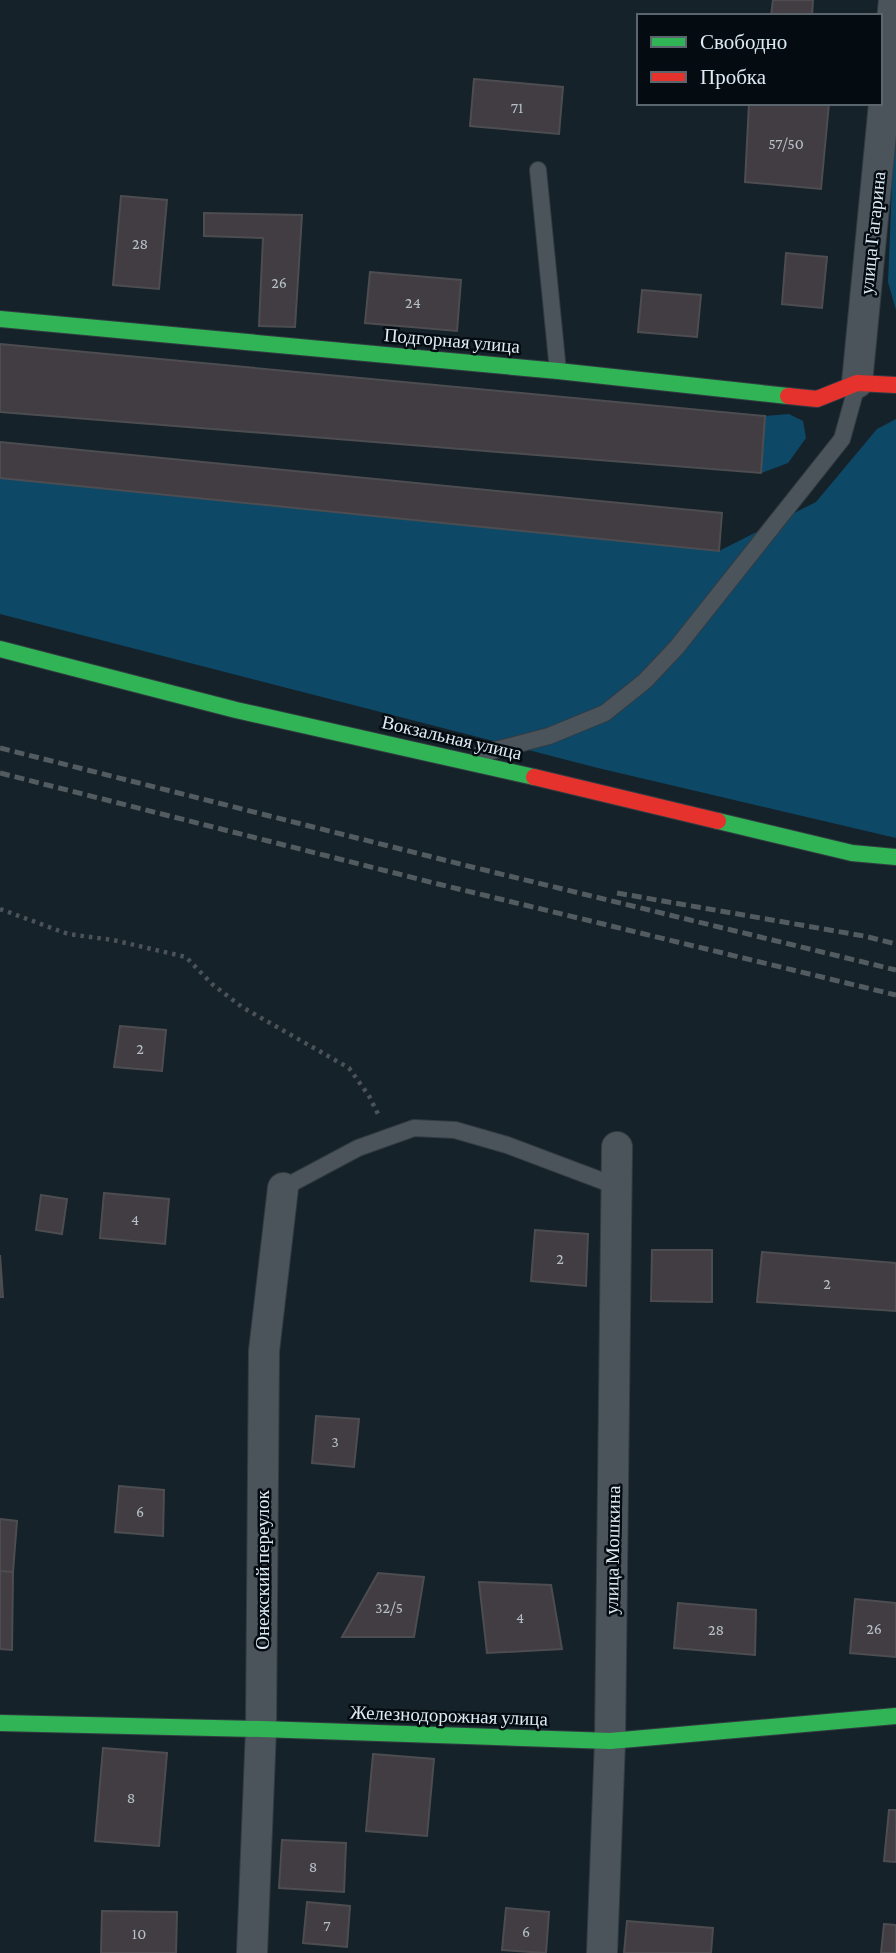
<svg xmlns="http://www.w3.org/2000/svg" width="896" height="1953" viewBox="0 0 896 1953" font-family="'Crimson Pro',serif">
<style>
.green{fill:#0d4967}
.building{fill:#413d42;stroke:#4d4d51;stroke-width:2}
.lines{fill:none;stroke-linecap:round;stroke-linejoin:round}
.lane-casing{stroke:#333c43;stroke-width:18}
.street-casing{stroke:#333c43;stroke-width:32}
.fast-casing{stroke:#333c43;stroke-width:18}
.jam-casing{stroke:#333c43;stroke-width:18}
.path{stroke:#4b5258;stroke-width:4.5;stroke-dasharray:3.5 5;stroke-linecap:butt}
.lane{stroke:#4c545b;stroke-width:16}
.street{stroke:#4c545b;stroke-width:30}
.fast{stroke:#30b455;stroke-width:16}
.jam{stroke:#e5322d;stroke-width:16}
.rail{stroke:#525b60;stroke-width:5;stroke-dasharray:10 5;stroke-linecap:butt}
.labels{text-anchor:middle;stroke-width:5;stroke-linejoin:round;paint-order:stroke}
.number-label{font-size:16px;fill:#b7c0c8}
.street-label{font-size:19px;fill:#deebf5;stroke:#040c12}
</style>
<rect width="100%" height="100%" fill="#162229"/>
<path class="green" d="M896,88V310L888,282Z
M789,414L803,421L806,438L788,463L761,473L765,416Z
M896,419V838L598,768L0,614V478L719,551L816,502L877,429Z"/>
<path class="building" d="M773,0H813L812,16H771Z
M474,79L563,87L559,134L470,126Z
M749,103H829L821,189L745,182Z
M121,196L167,200L159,289L113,285Z
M204,213L302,215L295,327L259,326L263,238L204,236Z
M786,253L827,257L822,308L782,304Z
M370,272L461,280L457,331L365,323Z
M642,290L701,295L697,337L638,332Z
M0,344L765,416L761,473L0,412Z
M0,442L722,513L719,551L0,478Z
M120,1026L166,1030L162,1071L114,1067Z
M104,1193L169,1199L165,1244L100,1238Z
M41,1195L67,1199L62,1234L36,1230Z
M535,1230L588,1234L586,1286L531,1281Z
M652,1250H712V1302L651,1301Z
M762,1252L896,1263V1311L757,1302Z
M0,1255L3,1297H0Z
M316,1416L359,1419L354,1467L312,1463Z
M119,1486L164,1490L163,1536L115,1532Z
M0,1519L17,1521L13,1572L0,1571Z
M0,1571L13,1572L12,1650L0,1649Z
M378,1573L424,1577L414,1637H342Z
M479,1582L551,1585L562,1649L487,1653Z
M855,1599L896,1603V1657L850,1653Z
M678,1603L756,1610L755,1655L674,1648Z
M103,1748L167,1753L159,1846L95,1841Z
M373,1754L434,1759L427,1836L366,1831Z
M889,1810H896V1862L884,1861Z
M282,1840L346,1843L344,1892L279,1888Z
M307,1902L350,1906L347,1947L303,1943Z
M506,1908L549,1912L546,1953L502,1950Z
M102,1911L177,1912L176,1953H101Z
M627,1921L713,1928L711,1953H624Z
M884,1924L896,1925V1953H881Z"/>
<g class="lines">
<defs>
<path id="lane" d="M538,170L558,371
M480,754L549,736L605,713L645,681L677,647L842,439L857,385
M283,1188L358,1148L414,1128L455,1130L507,1145L616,1186"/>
<path id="street" d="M857,383L894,0
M252,1953L261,1729L264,1351L283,1188
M602,1953L610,1741L617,1147"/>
<path id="fast" d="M0,319L558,371L788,396
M0,649L236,710L534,777
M718,821L852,853L896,857
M0,1723L261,1729L610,1741L896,1716"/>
<path id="jam" d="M788,396L817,399L857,383L896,385
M534,777L718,821"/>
</defs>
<use href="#lane" class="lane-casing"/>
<use href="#street" class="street-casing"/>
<use href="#fast" class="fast-casing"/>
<use href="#jam" class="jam-casing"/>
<path class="path" d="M0,909L68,934L113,940L186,957L212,984L242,1007L349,1068L369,1096L380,1118"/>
<use href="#lane" class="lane"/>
<use href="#street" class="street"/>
<use href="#fast" class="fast"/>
<use href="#jam" class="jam"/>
<path class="rail" d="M0,748L472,867L896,970
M0,773L438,884L896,995
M617,893L864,936L896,944"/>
</g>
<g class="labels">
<g class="number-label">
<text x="517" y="113">71</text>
<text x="786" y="149">57/50</text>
<text x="140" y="249">28</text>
<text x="279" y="288">26</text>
<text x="413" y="308">24</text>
<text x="140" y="1054">2</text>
<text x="135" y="1225">4</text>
<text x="560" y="1264">2</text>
<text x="827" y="1289">2</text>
<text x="335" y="1447">3</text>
<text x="140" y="1517">6</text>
<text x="389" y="1613">32/5</text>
<text x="520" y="1623">4</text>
<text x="874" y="1634">26</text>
<text x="716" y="1635">28</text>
<text x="131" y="1803">8</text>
<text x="313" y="1872">8</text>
<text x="327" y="1931">7</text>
<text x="526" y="1937">6</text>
<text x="139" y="1939">10</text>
</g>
<g class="street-label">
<text transform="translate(872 233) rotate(-84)" y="7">улица Гагарина</text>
<text transform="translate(452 340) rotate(5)" y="7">Подгорная улица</text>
<text transform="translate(452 737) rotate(13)" y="7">Вокзальная улица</text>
<text transform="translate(612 1550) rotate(-89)" y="7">улица Мошкина</text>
<text transform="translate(262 1570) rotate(-90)" y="7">Онежский переулок</text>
<text transform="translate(449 1715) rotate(2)" y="7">Железнодорожная улица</text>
</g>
</g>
<rect x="637" y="14" width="245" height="91" fill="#040c12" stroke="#5b656d" stroke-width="2"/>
<rect x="651" y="37" width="35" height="10" fill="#30b455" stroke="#5b656d" stroke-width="2"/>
<text x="700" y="49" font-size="21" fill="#deebf5">Свободно</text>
<rect x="651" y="72" width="35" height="10" fill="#e5322d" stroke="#5b656d" stroke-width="2"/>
<text x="700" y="84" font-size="21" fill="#deebf5">Пробка</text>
</svg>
